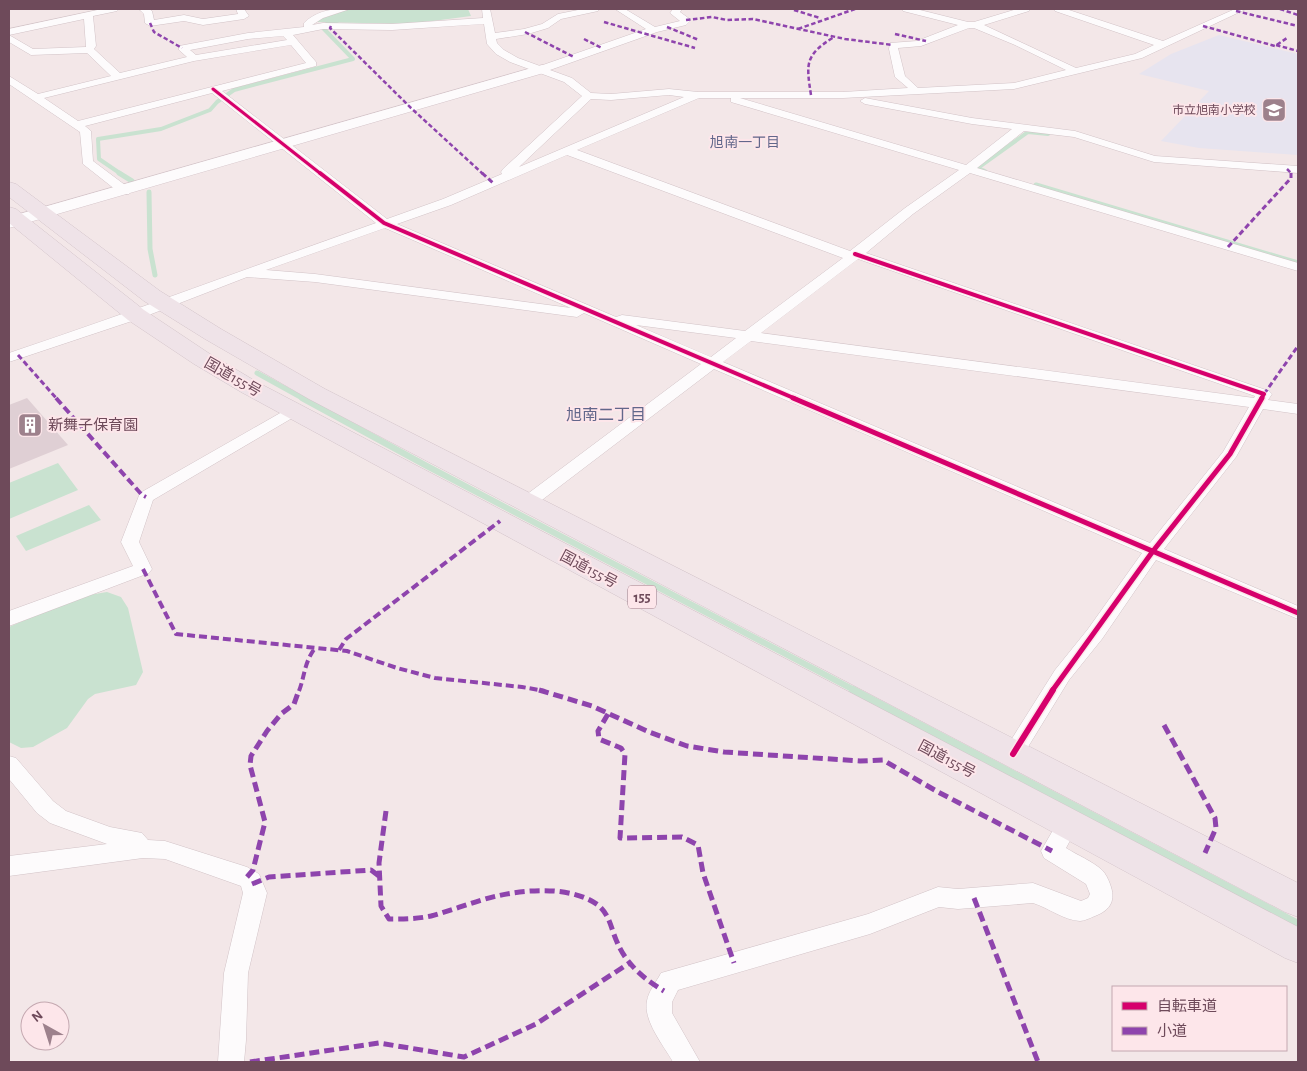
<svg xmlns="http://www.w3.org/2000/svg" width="1307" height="1071" viewBox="0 0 1307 1071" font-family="'Alegreya Sans','Noto Sans JP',sans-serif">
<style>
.education{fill:#e7e4ef}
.water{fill:#c9e2d0}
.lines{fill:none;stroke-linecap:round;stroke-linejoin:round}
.stream-far3{stroke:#c9e2d0;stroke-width:4}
.stream-far2{stroke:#c9e2d0;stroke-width:5}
.stream-far1{stroke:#c9e2d0;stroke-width:6}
.stream{stroke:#c9e2d0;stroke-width:8}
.building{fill:#dfcfd4}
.street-casing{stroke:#d2c3c7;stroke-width:1}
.secondary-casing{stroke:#d3c3c8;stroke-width:1}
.highway-casing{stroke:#d3c4ca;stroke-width:1}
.street{fill:#fdfbfc;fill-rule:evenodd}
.secondary{fill:#fdfbfc;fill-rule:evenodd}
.highway{fill:#efe3e8;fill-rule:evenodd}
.quiet-far3{stroke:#8e44ad;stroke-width:2.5;stroke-dasharray:4.5 2.5;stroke-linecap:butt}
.quiet-far2{stroke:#8e44ad;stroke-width:3;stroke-dasharray:5.5 3;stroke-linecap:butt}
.quiet-far1{stroke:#8e44ad;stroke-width:4;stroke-dasharray:8 4;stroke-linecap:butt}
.quiet{stroke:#8e44ad;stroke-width:5;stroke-dasharray:10 5;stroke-linecap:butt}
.cycleway-far3-casing{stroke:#fde6ea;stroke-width:5}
.cycleway-far2-casing{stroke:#fde6ea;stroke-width:6}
.cycleway-far1-casing{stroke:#fde6ea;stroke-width:8}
.cycleway-casing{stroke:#fde6ea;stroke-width:9}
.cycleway-far3{stroke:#d6006c;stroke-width:3}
.cycleway-far2{stroke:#d6006c;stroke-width:4}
.cycleway-far1{stroke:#d6006c;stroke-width:5}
.cycleway{stroke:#d6006c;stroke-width:6}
.labels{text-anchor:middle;stroke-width:4;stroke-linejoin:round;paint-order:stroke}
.far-poi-label{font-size:12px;fill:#6e4a5a;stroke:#fde6ea;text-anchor:end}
.far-neighbourhood-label{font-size:14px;fill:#62678b;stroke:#fde6ea}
.shield{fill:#fde6ea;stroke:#997985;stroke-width:1}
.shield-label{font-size:14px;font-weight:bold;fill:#6e4a5a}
.street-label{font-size:15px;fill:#6e4a5a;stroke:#fde6ea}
.poi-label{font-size:15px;fill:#6e4a5a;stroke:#fde6ea;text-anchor:start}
.neighbourhood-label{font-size:16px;fill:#62678b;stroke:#fde6ea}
</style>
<rect width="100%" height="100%" fill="#f3e7e8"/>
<path class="education" d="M1219,35L1298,54V155L1199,148L1161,141L1209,91L1139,74L1171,54Z"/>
<path class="water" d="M350,9H468L471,16L410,24L315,22L324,16Z
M58,463L78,490L9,519V483Z
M89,505L101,520L26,551L16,536Z
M107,592L121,597L128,608L143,672L136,685L95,694L88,699L67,728L33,747L21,748L9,742V627L77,597Z"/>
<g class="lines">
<path class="stream-far3" d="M985,171L978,168L1028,132L1048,134
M121,174L99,159L98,139L161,129L210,110L217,102L234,90L353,59L324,29L328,22L337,21"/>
<path class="stream-far2" d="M119,173L132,181
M1036,185L1298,263
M149,192L150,249L155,275
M257,373L304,399"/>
<path class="stream-far1" d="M302,398L425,465L856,691"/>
<path class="stream" d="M853,690L1298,924"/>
</g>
<path class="building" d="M27,398L68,445L9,469V405Z"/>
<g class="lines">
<defs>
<path id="street" d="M102,9H119L117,11L93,16L96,46L94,49L120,73L187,57L179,50V46L248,33L304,27V23C316,11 333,8 350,9L323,18L312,25L323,23L392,24L483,18L482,9H490L495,33L524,29L542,24L558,14L583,9H599L598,11L561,19L548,28L528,34L496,39L497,43L504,50L518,58L540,66L646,29L615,9H625L655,27L680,21L670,13L673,9H682L680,12L691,20L686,25L657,32L550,70L572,78L591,93L611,94L669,89L698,92H843L908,88L895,77L889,49L890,43L917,41L958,25L903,11L902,9H916L968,22H974L1017,9H1030L1029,11L984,25L1076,68L1135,54L1154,45L1055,11L1054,9H1066L1163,41L1235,9H1246L1142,58L1014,89L843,98H740L966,165L1012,129L972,124L865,104L860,101L865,98L972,118L1075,131L1155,156L1298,166V173L1154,162L1074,137L1024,131L977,168L1298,263V271L970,173L913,214L866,253L1269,391L1272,394L1268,400L1298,404V414L1263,409L1236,457L1164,549L1298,606V619L1156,560L1102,639L1069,680L1020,760L1013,762L1006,760L1003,754L1006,748L1055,670L1088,629L1142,553L714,369L534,506L528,507L522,506L520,502L522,498L701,364L584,313L577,317L315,282L247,277L141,318L9,362V353C132,312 253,266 376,223L212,93L85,126L91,131L93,161L129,188L131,191L129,194H121L83,164L80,132L9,84V76L38,94L111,76L87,53L31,55L9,42V35L33,49L86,47L84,19L9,35V29ZM484,24L487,44L496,54L510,62L564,82L582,96L503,169L501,172L502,174L443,199L387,219L222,91L316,66V62L293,35L323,29L392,30ZM969,28H974L1015,45L1066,70L1014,83L918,88L905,76L898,48L921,46ZM283,36L287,40L196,55L190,50L248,39ZM291,45L306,63L78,121L44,98L194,61ZM669,95L684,97L519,167L591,99L611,100ZM699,98H731V102L959,170L905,208L850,251L577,150ZM567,155L843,258L745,331L622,315L616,317L397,224L451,205ZM385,228L571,308L315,274L266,270ZM858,259L1255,396L1254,398L761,333ZM636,325L736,338L711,357ZM751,341L1249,407L1223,452L1150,543L723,362Z
M139,9H149L152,11L154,20L184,15L203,19L238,14L236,9H244L249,16L244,19L203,25L184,21L150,26L145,23L144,14Z
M294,406L299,408L302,411L299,414L153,500L139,542L152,569L149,573L9,626V611L133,566L121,542L140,493L289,408Z
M9,756L16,758L53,801L66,811L110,827L142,833L148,840L165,841L247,867L259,874L267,893L248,973L246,1040L244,1062H218L224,973L243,893L241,886L165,859L143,858L9,876V856L107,844L50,823L37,813L9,779Z
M1068,815L1076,818L1079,824L1066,848C1077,855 1092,861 1102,870C1106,874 1108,879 1110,884C1116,900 1111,910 1095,916C1090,918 1084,921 1080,921C1063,920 1049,908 1033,903L958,909L939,907L870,934L678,990L672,1002V1013L700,1062H673C664,1046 643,1021 647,1001C648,992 657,981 661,973L868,914L938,887L958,889L1033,883L1081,901L1088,898L1090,894L1086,884L1044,858L1041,851L1060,818Z"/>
<path id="secondary" d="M542,65L547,66L549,69L547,72L9,228V217Z"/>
<path id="highway" d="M9,182L16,184L160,291L221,329L325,389L1298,883V917L1285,912L309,399L205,339L144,301L9,197Z
M9,207L16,209L144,310L210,354L257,382L1298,927V963L1285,958L241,392L194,364L128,320L9,223Z"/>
</defs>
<use href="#street" class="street-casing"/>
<use href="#secondary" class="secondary-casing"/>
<use href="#highway" class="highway-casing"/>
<use href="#street" class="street"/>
<use href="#secondary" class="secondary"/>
<use href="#highway" class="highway"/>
<path class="quiet-far3" d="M1280,9L1298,15
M794,10L820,18
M1236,11L1298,26
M686,20L712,17L727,20L753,19L845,39L893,45
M604,22L695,48
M150,23L154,32L182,48
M331,26L330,28L411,108L483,174
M1203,26L1275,46L1287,38
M667,27L699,40
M798,29L855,9
M525,32L574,57
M895,34L926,41
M584,39L602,48
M1276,45L1298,51
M811,95C806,63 805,55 834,37
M1287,169L1292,174"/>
<path class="quiet-far2" d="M482,173L493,183
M1228,247L1291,178V173
M18,355L57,399
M1264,394L1298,346"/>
<path class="quiet-far1" d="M56,398L142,495L146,497
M143,569L176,634L347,651L397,668L435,678L522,687L545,691
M339,650L346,639L500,521
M299,691C305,675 304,663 315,648"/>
<path class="quiet" d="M539,690L592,706L649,732L687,746L724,752L860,761L883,760L938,792L1052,851
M608,714L598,731L599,739L621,748L625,754L620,838L682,837L698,845L703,873L734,963
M1164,725L1215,818L1216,828L1205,853
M386,811L379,863L381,906L389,919C403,919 417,919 431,916C453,910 475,901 497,896C527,889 572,886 598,905C610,915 611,929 617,942C626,964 644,979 664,991
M247,877L253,870L265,822L250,765L251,756L267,731L281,714L294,704L299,690
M252,884L269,877L371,870L379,876
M974,898L1038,1062
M250,1062L379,1043L464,1057L536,1024L631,962"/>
<defs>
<path id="cycleway-far3" d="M213,89L321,174"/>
<path id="cycleway-far2" d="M320,173L384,223L796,399
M855,254L1264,394L1261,399"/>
<path id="cycleway-far1" d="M793,398L1298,613
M1052,691L1153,551L1230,454L1262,398"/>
<path id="cycleway" d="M1013,754L1053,690"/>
</defs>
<use href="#cycleway-far3" class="cycleway-far3-casing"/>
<use href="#cycleway-far2" class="cycleway-far2-casing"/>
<use href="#cycleway-far1" class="cycleway-far1-casing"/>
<use href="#cycleway" class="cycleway-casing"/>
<use href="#cycleway-far3" class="cycleway-far3"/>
<use href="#cycleway-far2" class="cycleway-far2"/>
<use href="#cycleway-far1" class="cycleway-far1"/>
<use href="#cycleway" class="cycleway"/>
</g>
<defs>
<symbol id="school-square" viewBox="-11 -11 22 22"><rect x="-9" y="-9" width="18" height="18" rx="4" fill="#9d818c" stroke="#fde6ea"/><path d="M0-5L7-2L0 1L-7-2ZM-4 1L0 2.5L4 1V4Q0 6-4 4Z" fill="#fff"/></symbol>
<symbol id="building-square" viewBox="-11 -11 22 22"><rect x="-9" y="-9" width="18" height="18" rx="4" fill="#9d818c" stroke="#fde6ea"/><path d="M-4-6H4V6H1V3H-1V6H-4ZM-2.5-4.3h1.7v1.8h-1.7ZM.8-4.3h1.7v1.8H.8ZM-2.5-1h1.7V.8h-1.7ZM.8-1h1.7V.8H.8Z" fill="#fff"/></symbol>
</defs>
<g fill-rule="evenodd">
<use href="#school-square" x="1260" y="96" width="28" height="28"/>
<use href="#building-square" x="16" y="411" width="28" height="28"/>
</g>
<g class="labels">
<g class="far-poi-label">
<text x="1256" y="114">市立旭南小学校</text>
</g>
<g class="far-neighbourhood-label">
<text x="745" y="147">旭南一丁目</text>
</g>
<rect class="shield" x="628" y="585.5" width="28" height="23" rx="4"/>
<g class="shield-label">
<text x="642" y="602">155</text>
</g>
<g class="street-label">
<text transform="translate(233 377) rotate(30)" y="5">国道155号</text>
<text transform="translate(589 569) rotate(28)" y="5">国道155号</text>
<text transform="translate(947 759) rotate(28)" y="5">国道155号</text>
</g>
<g class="poi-label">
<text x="48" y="430">新舞子保育園</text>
</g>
<g class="neighbourhood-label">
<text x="606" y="420">旭南二丁目</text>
</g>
</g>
<rect width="1307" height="1071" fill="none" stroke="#6e4a5a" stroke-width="20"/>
<rect x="1112" y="986" width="175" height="65" fill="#fde6ea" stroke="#c4a8b0"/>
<rect x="1122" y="1002" width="25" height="8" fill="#d6006c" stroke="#c4a8b0"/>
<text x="1157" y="1011" font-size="15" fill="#6e4a5a">自転車道</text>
<rect x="1122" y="1027" width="25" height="8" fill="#8e44ad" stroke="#c4a8b0"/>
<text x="1157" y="1036" font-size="15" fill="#6e4a5a">小道</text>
<g transform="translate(45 1026) rotate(321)"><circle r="24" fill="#fde6ea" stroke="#c4a8b0"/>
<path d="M0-4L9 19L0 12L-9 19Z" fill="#9d818c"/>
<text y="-8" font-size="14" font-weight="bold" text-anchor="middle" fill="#6e4a5a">N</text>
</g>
</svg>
